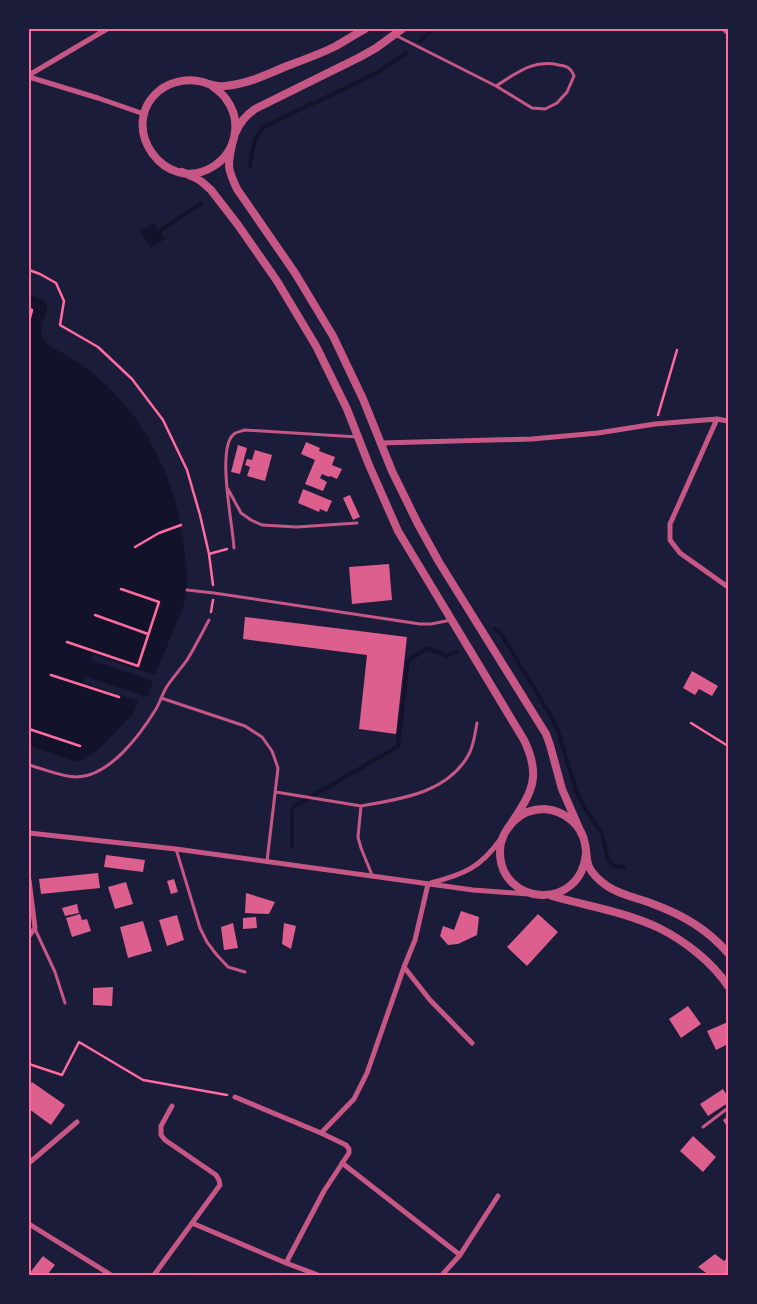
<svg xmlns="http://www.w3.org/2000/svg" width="757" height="1304" viewBox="0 0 757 1304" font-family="'Public Sans',sans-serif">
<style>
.water{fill:#12122b}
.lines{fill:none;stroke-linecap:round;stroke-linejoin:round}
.stream{stroke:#12122b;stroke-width:4}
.building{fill:#dd5f8e}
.path{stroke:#ff6b9d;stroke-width:2.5}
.service{stroke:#c65784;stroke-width:3}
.minor{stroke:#c65784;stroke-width:5}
.tertiary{stroke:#c65784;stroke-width:8}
.neatline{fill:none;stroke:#ff6b9d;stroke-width:2}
</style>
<rect width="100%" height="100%" fill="#1b1b3a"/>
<path class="water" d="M154,223L165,239L151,248L140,232Z
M29,295L40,298L47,304C48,316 38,325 42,337C46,347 66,354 75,360C86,367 96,375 105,384C153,429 179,490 185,555C187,571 189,586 185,601C183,609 179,618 175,626C169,642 162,658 155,675L93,654L91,660L153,681L148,697L85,677L84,683L138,701L134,712L131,716C120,726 91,761 78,762L29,746Z"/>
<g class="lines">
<path class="stream" d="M420,41L433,29
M250,166C252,153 253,136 264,127L368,77L389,65L406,53
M160,231L201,203
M495,629L500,632L549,713L558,731L577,793L586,810L602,834L608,860L613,866L624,867
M292,847V810L293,807L397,747L398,745L408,661L427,648L447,656L457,651"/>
</g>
<path class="building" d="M306,442L320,448L319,451L335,457L332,465L342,469L337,479L330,476L329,477L322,474L320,478L327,482L323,491L305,484L315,460L301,454Z
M238,445L247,448L240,474L231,472Z
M255,450L272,455L265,481L247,476L250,467L245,465L247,459L252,460Z
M303,489L332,501L327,512L320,509L319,512L298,503Z
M350,495L360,517L353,520L343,498Z
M389,564L392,600L352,604L349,567Z
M245,617L407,637L396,734L359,729L367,655L243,639Z
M692,671L718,686L712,696L699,689L695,695L683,688Z
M106,855L145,860L143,872L104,867Z
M98,873L100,888L41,894L39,879Z
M174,879L178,892L171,894L167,881Z
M126,882L133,904L115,909L108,887Z
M246,893L275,902L269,914L245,913Z
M77,904L79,913L65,916L62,908Z
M461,911L479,917L477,935L458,944L448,945L440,936L443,926L454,930Z
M80,914L82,920L87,919L91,931L72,937L66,918Z
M538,914L558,932L527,966L507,947Z
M177,915L184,940L167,946L159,920Z
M256,917L257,928L243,929V918Z
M143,921L152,951L128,958L120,927Z
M233,923L238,948L224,950L221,927Z
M284,923L296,926L291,949L282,944Z
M113,987L112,1006L93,1005V988Z
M688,1006L701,1024L681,1038L669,1019Z
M728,1022V1044L716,1050L707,1031Z
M32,1082L65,1105L51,1125L29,1109V1086Z
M723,1089L728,1097V1103L708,1116L700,1104Z
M728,1116V1128L723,1120Z
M693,1136L716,1157L703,1172L680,1151Z
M715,1254L724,1261L726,1259L728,1261V1275H709L698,1267Z
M43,1256L55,1265L47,1275H29V1274Z"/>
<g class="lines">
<path class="path" d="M29,270L40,274L56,283L64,301L60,325L98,347L132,379L163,420L187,470L200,515L209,554L227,549
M29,309L32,310L29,322
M658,415L677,350
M135,547L159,533L181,525
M209,554L213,585
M211,612L213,600
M95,615L148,634
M67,642L138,666L159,602L121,589
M51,675L119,697
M691,723L728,746
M29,729L80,746
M29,1064L62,1075L79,1042L143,1080L227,1095"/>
<path class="service" d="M395,35L496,86L532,108L545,109L557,103L567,92L574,76C571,68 567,66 559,65C533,59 517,73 496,86
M228,489L241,513L251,520L262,525L297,527L357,523
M234,548C233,526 216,447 234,434C236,432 242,431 245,430L358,437
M187,590L214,593L420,624H431L451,620
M161,698L245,726L262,737L272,751L278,768L267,861
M29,765C44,769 61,777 77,777C110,776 140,735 156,709C160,702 162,695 166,688C172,678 180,670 187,660C195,647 202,633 209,620
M276,792L361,806L358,837L361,848L372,875
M361,806C401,799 448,793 469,754C474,745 475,733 477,723
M176,849L200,928L207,942L216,954L228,967L245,972
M35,929L55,972L65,1003
M703,1127L728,1108"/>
<path class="minor" d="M724,29L728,33
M29,75L107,29
M29,77L98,98L144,114
M717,419L670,524V540L680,553L728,587
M380,443L532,439L598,433L655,424L717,419L728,421
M29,833L176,849L473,890L529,894
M29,880L35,928L29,936
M431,883C464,874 480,868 500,840
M404,967L430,1000L472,1043
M235,1097L321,1133L346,1145L349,1149V1153L324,1191L286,1263
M321,1133L354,1099L367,1073L404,967L415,940L428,884
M29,1163L77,1122
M342,1163L460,1255
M192,1223L286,1263L318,1275
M29,1224L111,1275
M154,1275L220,1185L219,1180L216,1175L165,1140L161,1135V1126L172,1106
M442,1275L460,1255L498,1196"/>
<path class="tertiary" d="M212,86C217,90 222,93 226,99C242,120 237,151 214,166C166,197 115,126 160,90C172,81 189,78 203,82C211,85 217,87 225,86C247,84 266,75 287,66C303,60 320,54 336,46C346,40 356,34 365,29
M236,132C240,122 246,115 255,109L360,57L376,48L402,29
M232,145C227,166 228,170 237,189L295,273L333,336L363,399L392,471L418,524L439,562L546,734L550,745L562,789L582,835
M182,172L196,178L202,182L211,190L238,225L277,281L316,346L347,409L369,465L398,531L524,740C543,779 530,794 509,827
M586,852C582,913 499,906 500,851C500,840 506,828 514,821C522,813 534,809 545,809C565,811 582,825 585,844C587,852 586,860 589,867C593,875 600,881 607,886C620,895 638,898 653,904C683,915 707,929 728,953
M552,896C587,906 626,912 659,928C685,941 712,962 728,986"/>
</g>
<rect width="757" height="1304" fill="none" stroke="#1b1b3a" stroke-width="60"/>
<rect x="30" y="30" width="697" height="1244" class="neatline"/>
</svg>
